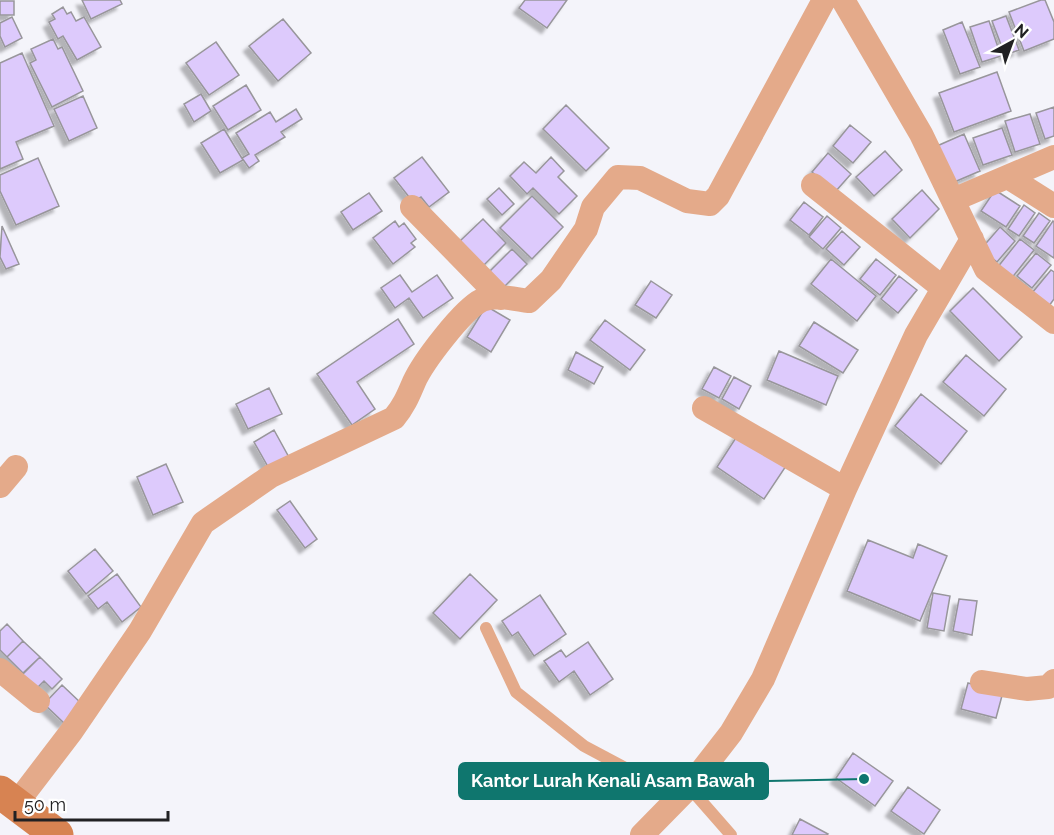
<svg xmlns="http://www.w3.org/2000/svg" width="1054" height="835" viewBox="0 0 1054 835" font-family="Raleway,sans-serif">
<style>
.building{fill:#ddcafc;stroke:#98969b;stroke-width:1.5;filter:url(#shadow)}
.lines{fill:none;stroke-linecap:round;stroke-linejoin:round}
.lane{stroke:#e4aa8a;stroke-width:12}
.street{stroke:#e4aa8a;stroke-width:24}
.secondary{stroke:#d78352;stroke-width:33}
.leader{fill:none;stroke:#0f766e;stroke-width:2}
.callout-dot{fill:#0f766e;stroke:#fff;stroke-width:2}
.callout{fill:#0f766e;stroke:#0f766e;stroke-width:2}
.callout-label{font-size:18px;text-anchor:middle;font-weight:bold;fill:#fff}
</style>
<defs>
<filter id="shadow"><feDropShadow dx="-5.5" dy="5.5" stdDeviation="1.5" flood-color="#0004"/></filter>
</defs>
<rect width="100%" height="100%" fill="#f4f4fa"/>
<path class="building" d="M82,0H120L122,4L91,19Z
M525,0H567L547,28L519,8Z
M1041,0H1045L1054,22V39L1024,51L1009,12Z
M0,1H14V15H0Z
M63,7L67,14L71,12L76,21L84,17L101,47L77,60L63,36L58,39L49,22L55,19L52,14Z
M1006,16L1019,50L1005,55L992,21Z
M12,17L22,38L5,47L0,36V23Z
M283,19L311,53L278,81L249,46Z
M989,21L1001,56L982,62L970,27Z
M962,22L980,67L960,74L943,30Z
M53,39L58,49L62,47L83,91L52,107L30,63L36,60L31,49Z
M216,42L239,75L209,95L186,63Z
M22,53L54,126L16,142L23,159L0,169V63Z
M997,72L1011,111L954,132L939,93Z
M246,85L261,110L228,130L213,106Z
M201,94L211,111L194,122L184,104Z
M83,96L97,128L69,141L54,109Z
M566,105L609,148L586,171L543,129Z
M1054,107V136L1045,139L1036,113Z
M296,109L302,119L281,132L285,137L255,155L259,161L249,168L242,158L249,154L236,133L270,112L276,122Z
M1030,114L1040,144L1015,152L1005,121Z
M850,125L871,142L853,163L833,146Z
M1002,128L1012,155L983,165L973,138Z
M224,129L243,160L220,173L201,143Z
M964,134L980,171L952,183L937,146Z
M885,151L902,170L874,196L856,177Z
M828,153L851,174L835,192L812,172Z
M422,157L449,192L429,207L421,197L413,202L394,178Z
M551,157L564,171L558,177L577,196L559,214L533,188L527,194L510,176L524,162L536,173Z
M38,158L59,206L16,225L0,191V175Z
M499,188L514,204L502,215L487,199Z
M922,190L939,209L910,238L892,219Z
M995,190L1020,206L1006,227L981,211Z
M369,193L382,211L353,230L341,212Z
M532,196L563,227L532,259L500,228Z
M804,202L823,217L809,235L790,220Z
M1024,205L1035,213L1019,236L1008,229Z
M1039,213L1050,221L1034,243L1023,236Z
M827,216L841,228L823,249L809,237Z
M483,219L506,243L483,266L460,241Z
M395,221L399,227L404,223L416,239L411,243L415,247L393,264L373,238Z
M1053,221L1054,222V258L1036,246Z
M2,226L19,264L6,269L0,257Z
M1000,227L1015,241L997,262L981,249Z
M842,231L860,247L844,265L826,249Z
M1020,239L1034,250L1011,279L997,268Z
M512,249L527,264L500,291L485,276Z
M1036,253L1051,265L1032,288L1017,276Z
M831,259L876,296L857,321L811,284Z
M876,259L896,275L880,295L860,279Z
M1051,270L1054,272V299L1049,306L1032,293Z
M400,275L412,292L437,275L453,298L423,318L409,298L395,308L381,288Z
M899,276L917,290L898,313L881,299Z
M651,281L672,295L656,318L635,305Z
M973,288L1022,337L999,361L950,311Z
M486,306L510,320L491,352L467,337Z
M398,319L414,344L357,382L375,409L352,425L317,374Z
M605,320L645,350L630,370L590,340Z
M814,322L858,350L843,373L799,346Z
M779,351L838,376L826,405L767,380Z
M576,352L603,367L594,384L568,370Z
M966,355L1006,389L984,416L943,382Z
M714,367L731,376L719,398L702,389Z
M734,377L751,386L739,409L722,399Z
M269,388L282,414L248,429L236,404Z
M921,394L967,431L941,464L895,426Z
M274,430L291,461L271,472L254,442Z
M739,433L786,466L764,499L717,467Z
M166,464L183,502L153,515L137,477Z
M290,501L317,539L305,548L277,510Z
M868,540L913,558L918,544L947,556L920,621L847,591Z
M95,549L113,571L86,594L68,571Z
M117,574L141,607L122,622L107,602L98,609L88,596Z
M470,574L497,600L460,639L433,613Z
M933,593L950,596L944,631L927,628Z
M540,595L566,634L534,656L518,632L512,636L502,621Z
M959,599L977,601L972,635L953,631Z
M7,624L23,641L7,657L0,650V631Z
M23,641L40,657L23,673L7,657Z
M588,642L613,679L590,695L574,671L559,682L544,661L561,650L566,657Z
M40,657L62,679L52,689L44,681L34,691L20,677Z
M968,683L1003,692L996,718L961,709Z
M62,685L83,705L64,723L44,704Z
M853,753L893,781L875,806L836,778Z
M908,787L940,810L924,834L891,811Z
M800,819L828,834L827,835H792Z"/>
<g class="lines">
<path class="lane" d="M486,628L516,692L584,746L678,796
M689,787L731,835"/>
<path class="street" d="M843,0L921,134L986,269L1054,322
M1008,177L1054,206
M813,185L943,288
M953,200L1054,157
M412,207L501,298
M704,408L845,489
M0,486L16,467
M0,670L38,701
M982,682L1027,689L1048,687L1054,681
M16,804L71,732L140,631L203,523L271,476L394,418C404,406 408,396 414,382C423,362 463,309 482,300C496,294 514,299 529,301L551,280L586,229L593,207L618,177L640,178L687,201L710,204L718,196L824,0
M642,835L689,787L731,733L763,679L845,489L916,335L972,239"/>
<path class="secondary" d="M0,792L57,835"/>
</g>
<path class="leader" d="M864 779L768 781"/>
<circle class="callout-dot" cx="864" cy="779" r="6"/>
<rect class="callout" x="459" y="763" width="309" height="36" rx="6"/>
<g class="callout-label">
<text x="613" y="787">Kantor Lurah Kenali Asam Bawah</text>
</g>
<g transform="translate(1012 42) rotate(41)" stroke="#ffffff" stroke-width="4.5" paint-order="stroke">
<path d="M0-4.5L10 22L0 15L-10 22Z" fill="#212123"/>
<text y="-9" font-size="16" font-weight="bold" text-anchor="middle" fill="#212123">N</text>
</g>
<path d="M15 811v9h153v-9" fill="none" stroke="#212123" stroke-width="3"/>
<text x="24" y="811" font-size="18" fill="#212123" stroke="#ffffff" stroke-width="4.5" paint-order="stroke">50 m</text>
</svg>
